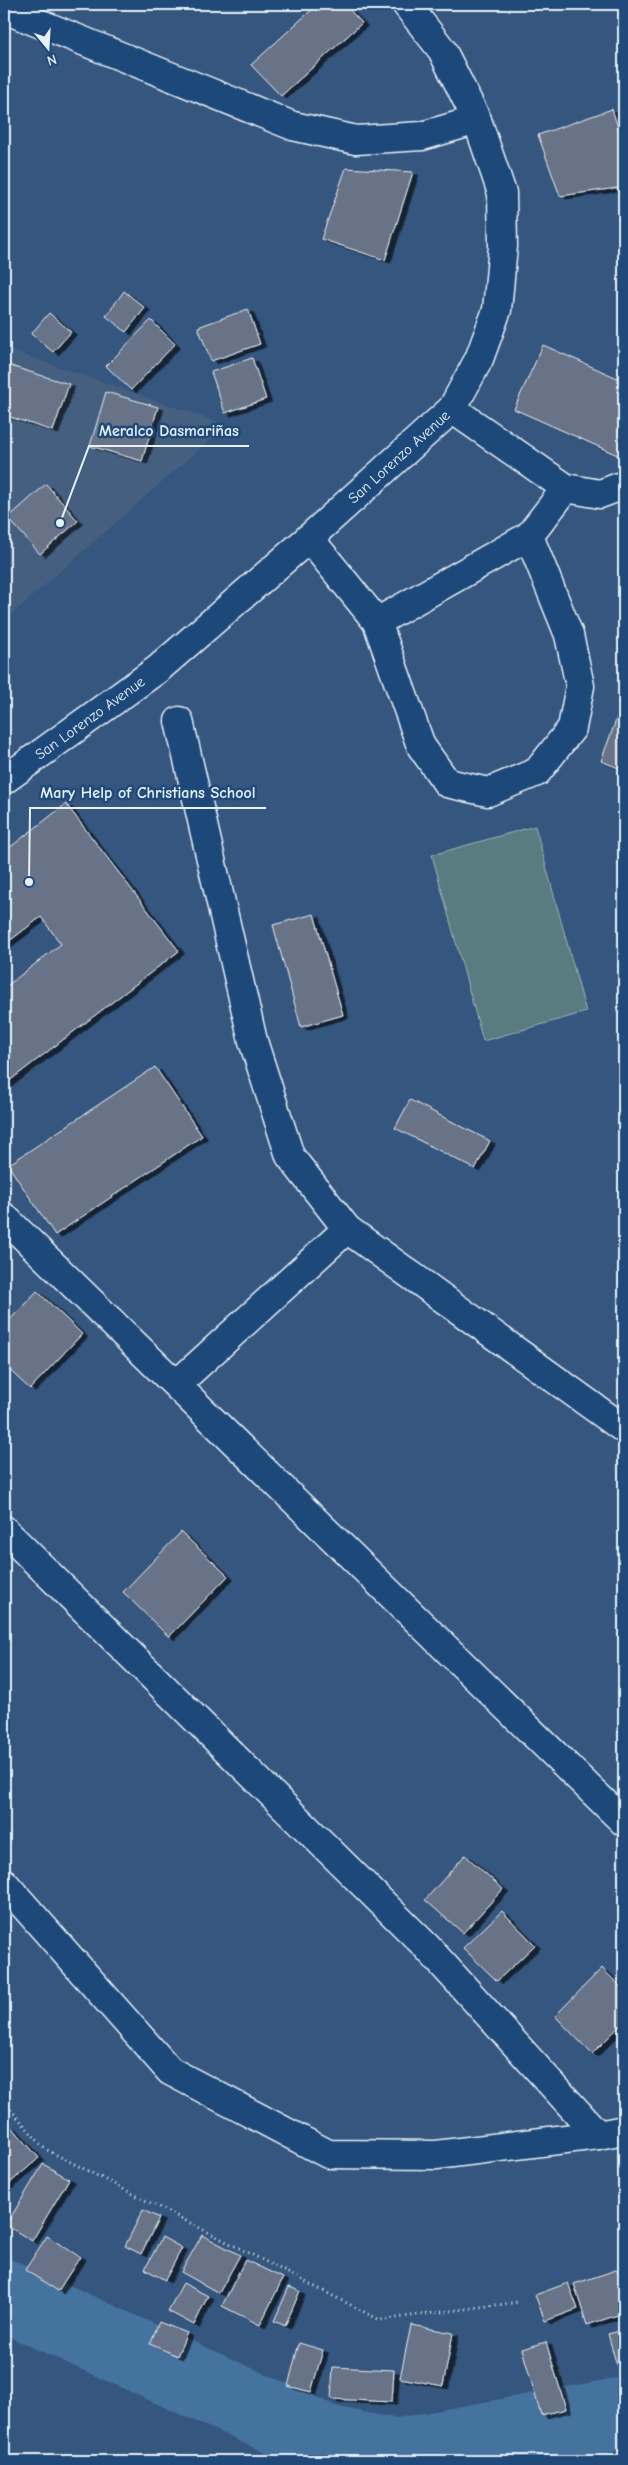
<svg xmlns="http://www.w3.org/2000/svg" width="628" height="2465" viewBox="0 0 628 2465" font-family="'Comic Neue',sans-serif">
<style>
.built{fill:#445f81}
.green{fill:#597b80;stroke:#a0b6bc}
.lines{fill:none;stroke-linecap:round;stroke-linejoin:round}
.river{stroke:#4573a0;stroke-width:72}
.building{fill:#687387;stroke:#e8f1f8;filter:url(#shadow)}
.minor-casing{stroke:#e8f1f8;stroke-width:31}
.path{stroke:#e8f1f8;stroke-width:3;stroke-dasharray:1 4;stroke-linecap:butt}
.minor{stroke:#1f4a7a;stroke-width:28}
.labels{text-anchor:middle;stroke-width:5;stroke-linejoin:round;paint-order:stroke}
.street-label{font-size:15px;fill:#e8f1f8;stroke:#1f4a7a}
.leader{fill:none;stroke:#e8f1f8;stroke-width:2}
.callout-dot{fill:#e8f1f8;stroke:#1f4a7a;stroke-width:2}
.callout-label{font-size:16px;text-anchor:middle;font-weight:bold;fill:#e8f1f8;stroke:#1f4a7a;stroke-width:5;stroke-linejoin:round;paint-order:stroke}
</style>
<defs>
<filter id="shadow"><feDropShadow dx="5.5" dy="3" stdDeviation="0" flood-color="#0009"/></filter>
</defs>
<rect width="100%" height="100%" fill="#35567e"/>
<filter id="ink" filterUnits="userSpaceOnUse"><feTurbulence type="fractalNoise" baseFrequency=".02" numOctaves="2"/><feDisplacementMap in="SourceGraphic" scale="10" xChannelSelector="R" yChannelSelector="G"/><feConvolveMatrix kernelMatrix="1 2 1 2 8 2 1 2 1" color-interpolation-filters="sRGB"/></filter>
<g filter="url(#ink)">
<path class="built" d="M4,348L227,425L4,621Z"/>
<path class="green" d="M535,826L586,1012L483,1041L432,855Z"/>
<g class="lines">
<path class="river" d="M4,2295L326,2441L394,2455L624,2413"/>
</g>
<path class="building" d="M318,4H344L362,23L281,96L251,65Z
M612,109L624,146V187L560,196L538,135Z
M346,168L413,172L385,260L321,239Z
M124,291L145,308L126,332L106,316Z
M248,309L260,344L211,361L198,327Z
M49,313L71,332L53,352L31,334Z
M151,320L175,344L131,390L106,366Z
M543,345L624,381V458L514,409Z
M252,358L266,399L225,413L211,372Z
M4,364L69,384L53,431L4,415Z
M106,392L158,407L142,461L90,446Z
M46,484L78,521L40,554L8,518Z
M624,698V770L601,761Z
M66,804L179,951L4,1085V988L61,944L41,917L4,945V852Z
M314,914L343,1015L301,1027L273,925Z
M155,1067L202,1136L55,1235L8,1165Z
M410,1100L490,1141L475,1169L395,1128Z
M37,1291L82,1334L30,1389L4,1365V1326Z
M181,1532L228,1576L169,1637L123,1592Z
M465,1855L503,1889L463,1933L425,1900Z
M502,1911L535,1945L497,1981L463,1948Z
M602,1968L624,1990V2022L592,2054L555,2016Z
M11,2126L39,2158L4,2188V2132Z
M43,2164L69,2179L32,2241L6,2225Z
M143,2210L159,2218L141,2254L125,2246Z
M202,2235L240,2255L219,2293L181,2272Z
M47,2236L80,2257L58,2291L25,2270Z
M162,2237L182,2248L165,2280L145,2269Z
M245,2260L283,2278L260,2325L222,2306Z
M622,2268L624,2275V2313L587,2325L574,2284Z
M183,2283L208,2296L194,2325L168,2311Z
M568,2283L578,2309L545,2321L535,2295Z
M289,2287L300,2291L285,2326L274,2321Z
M159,2322L187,2333L177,2356L150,2344Z
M411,2325L453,2333L443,2386L400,2378Z
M624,2330V2376L620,2377L608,2334Z
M546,2342L566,2409L541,2415L522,2349Z
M299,2343L323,2350L311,2392L288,2386Z
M333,2367L394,2370L392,2402L331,2399Z"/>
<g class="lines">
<defs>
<g id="minor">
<path d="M4,9L293,126L356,140L422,136L477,120"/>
<path d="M452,409L566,488L600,494L624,485"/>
<path d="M529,536L569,635L580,686L572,728L537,772L488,792L447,783L421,746L377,622L529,536L566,488"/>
<path d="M309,538L377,622"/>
<path d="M179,721L253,1041L290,1156L347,1229L624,1429"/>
<path id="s1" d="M4,780L158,669L309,538L452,409L479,359L497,310L503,246L502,193L477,120L442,50L406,4"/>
<path d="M4,1217L624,1822"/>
<path d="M177,1384L347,1229"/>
<path d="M4,1530L426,1946L598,2135L624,2130"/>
<path d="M4,1883L170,2071L328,2154L436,2155L598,2135"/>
</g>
</defs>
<use href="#minor" class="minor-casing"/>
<path class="path" d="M4,2102L45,2149L380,2320L519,2302"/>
<use href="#minor" class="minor"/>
</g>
</g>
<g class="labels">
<g class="street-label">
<text dy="5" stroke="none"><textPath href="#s1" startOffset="511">San Lorenzo Avenue</textPath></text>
<text dy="5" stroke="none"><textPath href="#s1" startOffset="106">San Lorenzo Avenue</textPath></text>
</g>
</g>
<path class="leader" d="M60 523L89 446H249M29 882L30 808H266"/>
<g class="callout-dot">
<circle cx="60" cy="523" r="5"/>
<circle cx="29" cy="882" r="5"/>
</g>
<g class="callout-label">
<text x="169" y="436">Meralco Dasmariñas</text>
<text x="148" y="798">Mary Help of Christians School</text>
</g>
<rect width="628" height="2465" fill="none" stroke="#1f4a7a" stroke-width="20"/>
<rect x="10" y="10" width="608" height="2445" fill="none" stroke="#e8f1f8" stroke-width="2" filter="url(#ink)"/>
<g transform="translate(48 48) rotate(162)" stroke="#1f4a7a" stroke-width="4" paint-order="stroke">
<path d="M0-4L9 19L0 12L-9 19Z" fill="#e8f1f8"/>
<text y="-8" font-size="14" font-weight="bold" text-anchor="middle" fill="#e8f1f8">N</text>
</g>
</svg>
